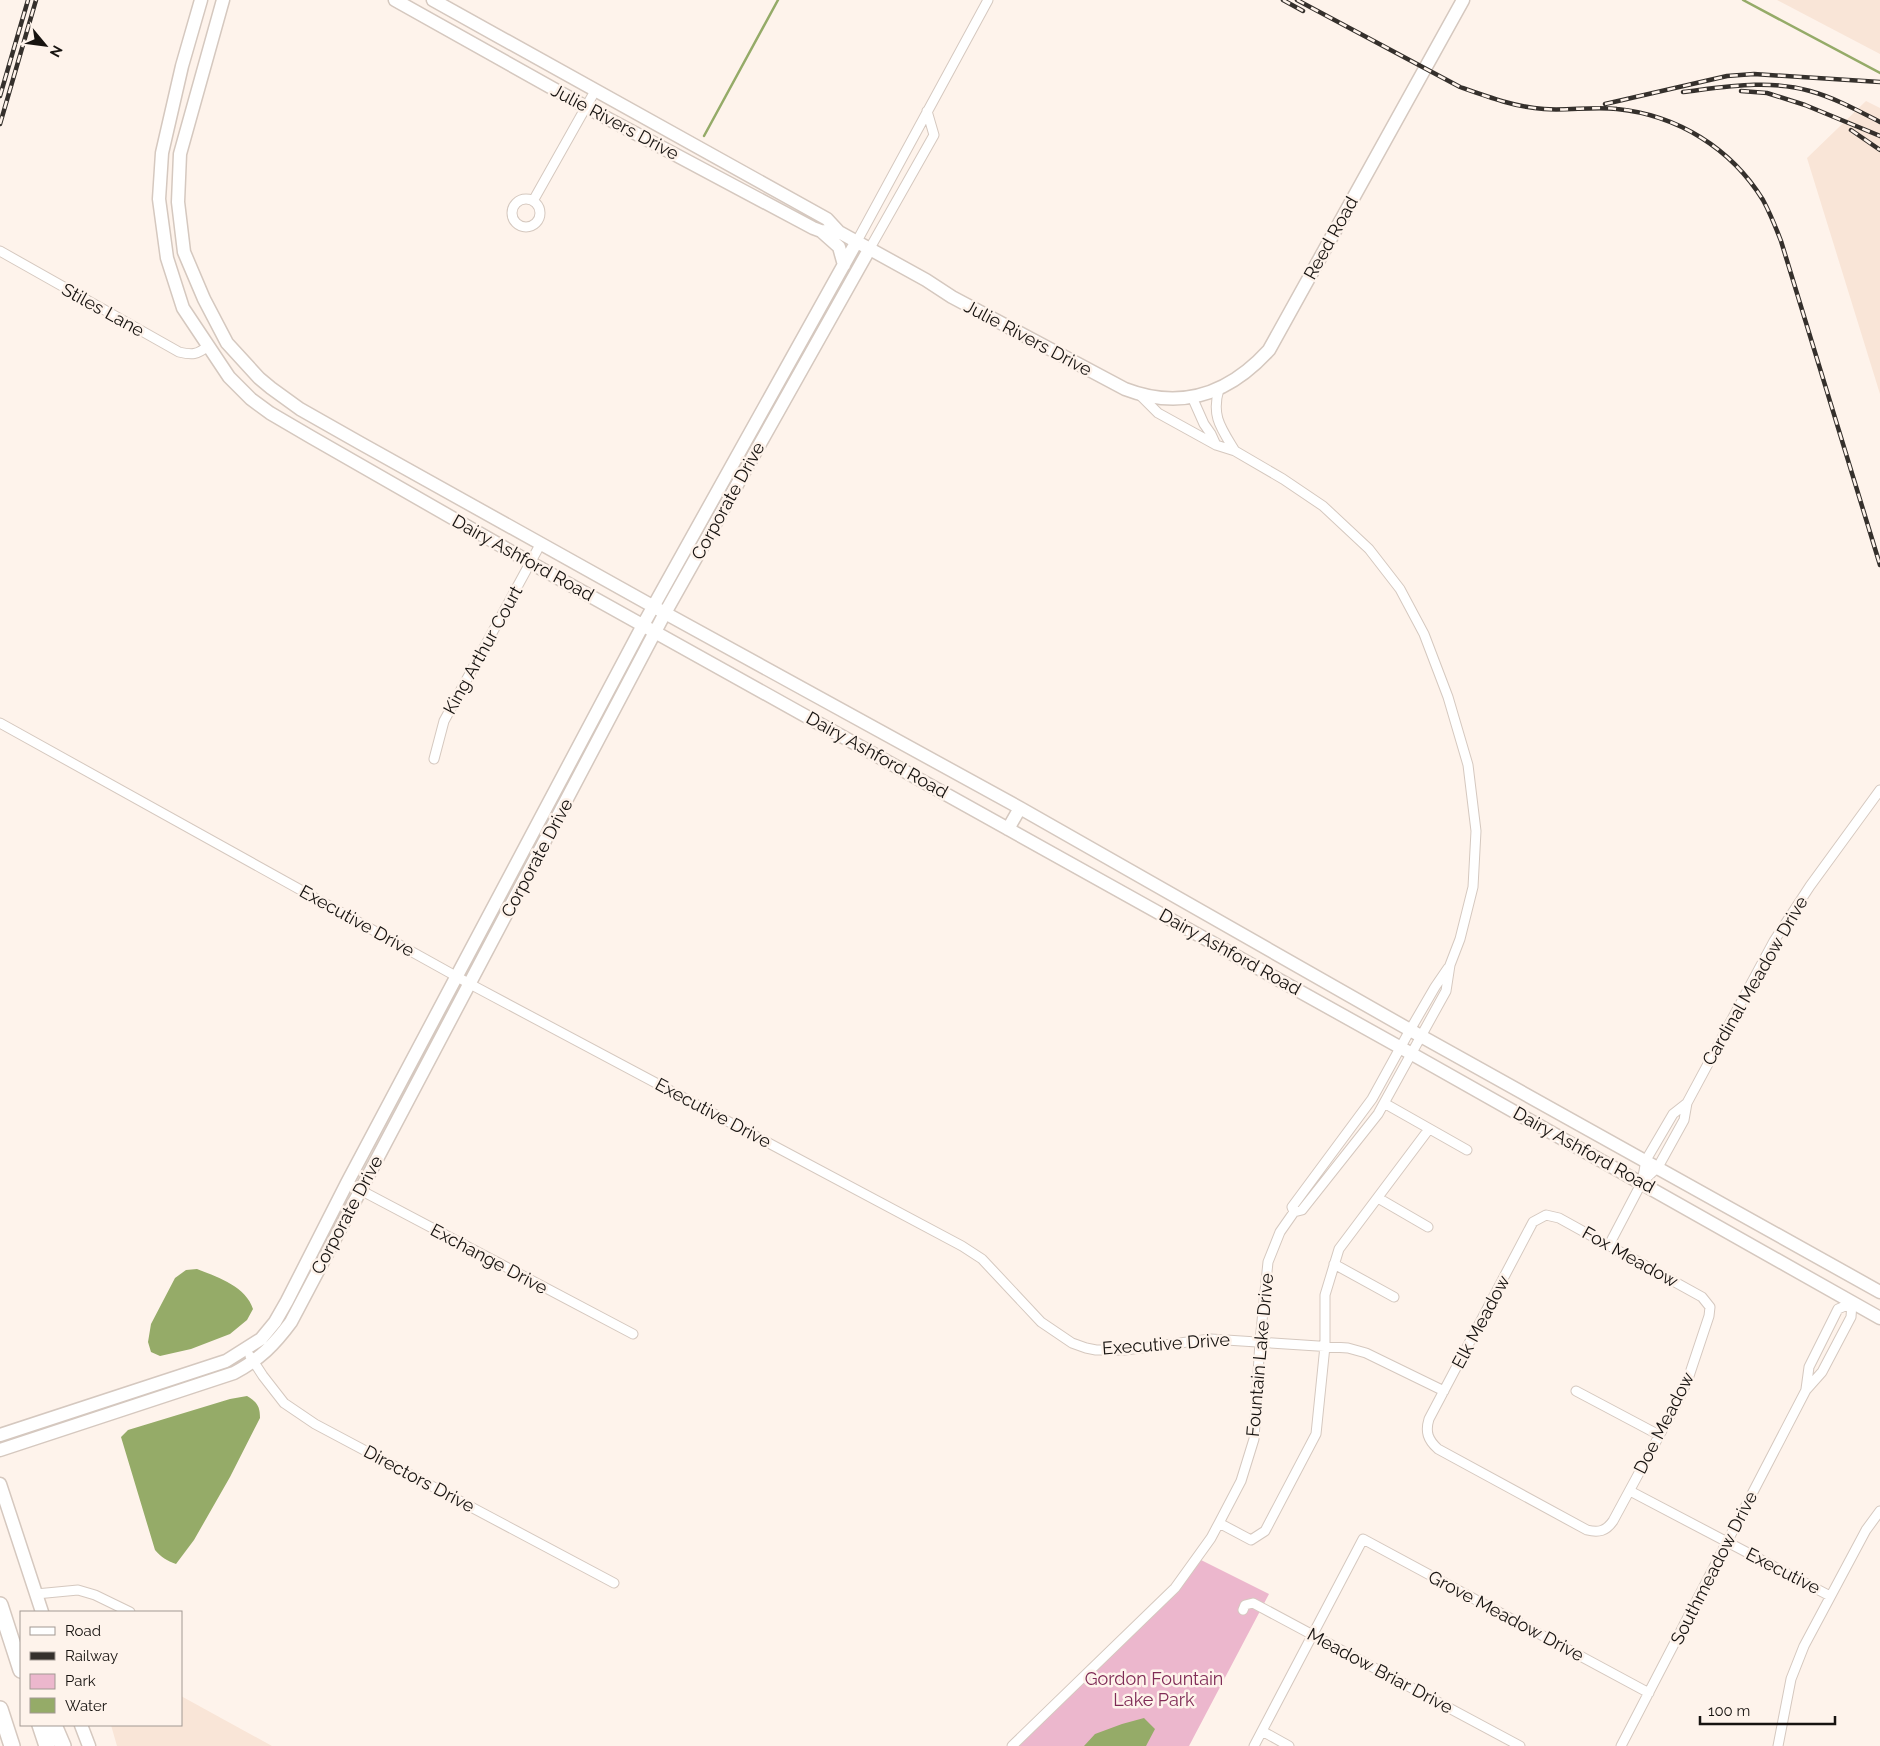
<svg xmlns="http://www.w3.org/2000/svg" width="1880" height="1746" viewBox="0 0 1880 1746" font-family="Raleway,sans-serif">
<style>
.built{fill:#f9e5d7}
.green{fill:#ecb7cd}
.water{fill:#95ab68}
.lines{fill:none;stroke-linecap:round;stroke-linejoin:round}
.stream{stroke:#95ab68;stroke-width:2.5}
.street-casing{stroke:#d5c8bf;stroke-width:11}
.secondary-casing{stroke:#d5c8bf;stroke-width:15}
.highway-casing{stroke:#d5c8bf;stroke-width:18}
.street{stroke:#fff;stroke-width:9}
.secondary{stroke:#fff;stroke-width:12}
.highway{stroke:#fff;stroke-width:15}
.rail-casing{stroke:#35302c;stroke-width:4.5}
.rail{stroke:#fef3eb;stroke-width:2.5;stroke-dasharray:8;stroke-linecap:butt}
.labels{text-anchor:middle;stroke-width:5;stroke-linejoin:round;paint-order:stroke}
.street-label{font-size:18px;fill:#171310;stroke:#fef3eb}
.park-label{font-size:18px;fill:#7f2b56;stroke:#fef3eb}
</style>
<rect width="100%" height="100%" fill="#fef3eb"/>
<path class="built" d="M1777,0H1880V54Z
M1866,101L1880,108V394L1807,158Z
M181,1696L272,1746H117L111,1725H181Z"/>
<path class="green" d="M1197,1558L1269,1594L1189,1746H1012L1132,1631Z"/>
<path class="water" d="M197,1269C217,1277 246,1286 253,1309L247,1320L230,1334L191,1349L160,1356L151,1352L148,1342L151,1324L175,1278L186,1270Z
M247,1396C257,1402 260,1406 260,1418L230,1477L194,1540L176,1564C167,1561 161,1557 155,1550L121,1437L128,1430L230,1399Z
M1144,1718L1155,1729L1146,1746H1084L1095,1734L1122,1724Z"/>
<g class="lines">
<path class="stream" d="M1743,0L1880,73
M704,136L778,0"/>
<defs>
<path id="street" d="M512 213a14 14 0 1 1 28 0a14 14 0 1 1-28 0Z
M533,201L595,91
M857,241L988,0
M870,248L934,135L927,111
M0,251L179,352C192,355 197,355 208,346
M1219,389C1211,416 1221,428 1235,451
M1192,397L1204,424L1211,434L1216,445
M0,723L470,984L962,1246L982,1259L1041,1322L1072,1343L1086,1348L1096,1350H1125L1211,1339L1348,1348L1366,1353L1444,1391
M434,759L444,721L541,543
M1384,1103L1467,1150
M1642,1182L1658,1167L1684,1120L1687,1103L1774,941L1810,886L1880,790
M347,1183L633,1334
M1378,1198L1428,1227
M1294,1212L1292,1207L1372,1099L1410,1030L1435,987L1448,968
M1546,1215L1559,1218L1702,1297L1710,1307L1709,1316L1688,1379L1679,1399L1613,1521C1606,1531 1599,1533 1587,1530L1438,1449C1428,1440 1425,1432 1429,1419L1533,1222Z
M1609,1245L1642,1182L1646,1160L1673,1114L1687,1103
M1334,1264L1394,1297
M250,1356L263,1376L284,1403L315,1424L614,1583
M1806,1389L1809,1367L1838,1309L1852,1303
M1576,1391L1659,1435
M1630,1491L1830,1596
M1219,1523L1251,1540L1265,1531L1316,1434L1325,1346V1295L1339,1249L1429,1129
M36,1594L78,1590L95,1595L130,1612
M1243,1610L1245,1605L1253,1603L1520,1746
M1262,1731L1289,1746
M1012,1746L1175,1588L1211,1538L1219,1523L1241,1481L1254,1439L1260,1341L1268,1262L1280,1232L1294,1212L1302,1210L1378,1114L1446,991L1450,965L1460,939L1473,887L1476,831L1468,765L1448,697L1424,634L1400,589L1369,549L1323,506L1283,479L1235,451L1216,445L1158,413L1140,395
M1254,1746L1363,1539L1649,1693
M1621,1746L1806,1390L1822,1372L1851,1317L1852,1303
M1778,1746L1791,1679L1804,1646L1866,1530L1880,1511"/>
<path id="secondary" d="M201,0L182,66L162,153L159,199L167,258L183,308L229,377L251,399L270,413L311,437L531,563L1412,1054L1880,1318
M223,0L180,154L178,202L184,252L204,299L227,343L259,378L271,388L300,409L360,443L665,613L1020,808L1410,1030L1880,1292
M395,0L586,107L813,228L821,231L839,232
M433,0L827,219L839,232L926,280L952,297L1125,389C1182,411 1229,394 1269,350L1463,0
M821,231L839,247L844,265
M1008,829L1020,808
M0,1435L226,1361L261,1339L275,1322L287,1301L347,1183L643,625L857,241
M0,1450L234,1373C260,1359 274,1345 291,1322L665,613L870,248
M0,1484L42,1612
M81,1725L89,1746"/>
<path id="highway" d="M0,1605L21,1670
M0,1709L12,1746
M40,1725L47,1746
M54,1725L63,1746"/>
</defs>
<use href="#street" class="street-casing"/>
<use href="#secondary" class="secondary-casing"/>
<use href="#highway" class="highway-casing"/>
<use href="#street" class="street"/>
<use href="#secondary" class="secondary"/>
<use href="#highway" class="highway"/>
<defs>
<path id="rail" d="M1283,0L1303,11
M1297,0L1460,87C1488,97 1515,107 1544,109C1568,111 1593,106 1617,109C1677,115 1731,148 1763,200C1770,213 1776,228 1781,241L1880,565
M1741,91L1767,93L1805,105L1880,136
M1683,92C1725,87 1768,79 1810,91C1835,98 1857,110 1880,122
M0,96L28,0
M1605,104L1727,76L1754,74L1880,82
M0,124L36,0
M1851,130L1880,150"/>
</defs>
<use href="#rail" class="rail-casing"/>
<use href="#rail" class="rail"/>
</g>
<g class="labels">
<g class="street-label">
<text transform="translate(615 122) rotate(28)" y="6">Julie Rivers Drive</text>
<text transform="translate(1331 238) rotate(-61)" y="6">Reed Road</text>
<text transform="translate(103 310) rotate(29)" y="6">Stiles Lane</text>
<text transform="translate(1028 338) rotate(28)" y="6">Julie Rivers Drive</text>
<text transform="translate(728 501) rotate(-61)" y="6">Corporate Drive</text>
<text transform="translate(523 558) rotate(29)" y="6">Dairy Ashford Road</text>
<text transform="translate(483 650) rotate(-61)" y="6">King Arthur Court</text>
<text transform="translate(877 755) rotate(29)" y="6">Dairy Ashford Road</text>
<text transform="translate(537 858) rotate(-62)" y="6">Corporate Drive</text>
<text transform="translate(357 921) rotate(29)" y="6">Executive Drive</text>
<text transform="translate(1230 952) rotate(29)" y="6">Dairy Ashford Road</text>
<text transform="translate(1755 981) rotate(-60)" y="6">Cardinal Meadow Drive</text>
<text transform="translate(713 1113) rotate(28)" y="6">Executive Drive</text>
<text transform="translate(1584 1150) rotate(29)" y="6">Dairy Ashford Road</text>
<text transform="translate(347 1215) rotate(-62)" y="6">Corporate Drive</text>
<text transform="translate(1630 1257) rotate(29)" y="6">Fox Meadow</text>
<text transform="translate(489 1259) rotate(28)" y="6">Exchange Drive</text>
<text transform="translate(1481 1322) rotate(-62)" y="6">Elk Meadow</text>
<text transform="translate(1166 1344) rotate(-4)" y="6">Executive Drive</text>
<text transform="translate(1260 1355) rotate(-85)" y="6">Fountain Lake Drive</text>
<text transform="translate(1664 1423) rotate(-63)" y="6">Doe Meadow</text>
<text transform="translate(419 1479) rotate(28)" y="6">Directors Drive</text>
<text transform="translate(1714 1568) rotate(-63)" y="6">Southmeadow Drive</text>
<text transform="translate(1783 1571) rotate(27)" y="6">Executive</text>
<text transform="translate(1506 1616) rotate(28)" y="6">Grove Meadow Drive</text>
<text transform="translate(1380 1671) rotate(28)" y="6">Meadow Briar Drive</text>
</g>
<g class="park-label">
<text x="1154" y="1685">Gordon Fountain<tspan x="1154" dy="21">Lake Park</tspan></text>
</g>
</g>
<rect x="20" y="1611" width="162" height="115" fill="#fef3eb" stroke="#a29993"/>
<rect x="30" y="1627" width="25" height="8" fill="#ffffff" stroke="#a29993"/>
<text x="65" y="1636" font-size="15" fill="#171310">Road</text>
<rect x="30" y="1652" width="25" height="8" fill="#35302c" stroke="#a29993"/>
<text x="65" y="1661" font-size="15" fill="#171310">Railway</text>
<rect x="30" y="1674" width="25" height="15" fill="#ecb7cd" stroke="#a29993"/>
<text x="65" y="1686" font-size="15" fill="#171310">Park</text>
<rect x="30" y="1698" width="25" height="15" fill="#95ab68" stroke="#a29993"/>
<text x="65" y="1711" font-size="15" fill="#171310">Water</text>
<g transform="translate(45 45) rotate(119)" stroke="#fef3eb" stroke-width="4" paint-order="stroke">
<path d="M0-4L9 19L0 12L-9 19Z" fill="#171310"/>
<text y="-8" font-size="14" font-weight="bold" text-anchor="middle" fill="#171310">N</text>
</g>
<path d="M1700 1716v8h135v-8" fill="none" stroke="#171310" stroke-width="2.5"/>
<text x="1708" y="1716" font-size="15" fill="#171310" stroke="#fef3eb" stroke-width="4" paint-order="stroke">100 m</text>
</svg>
